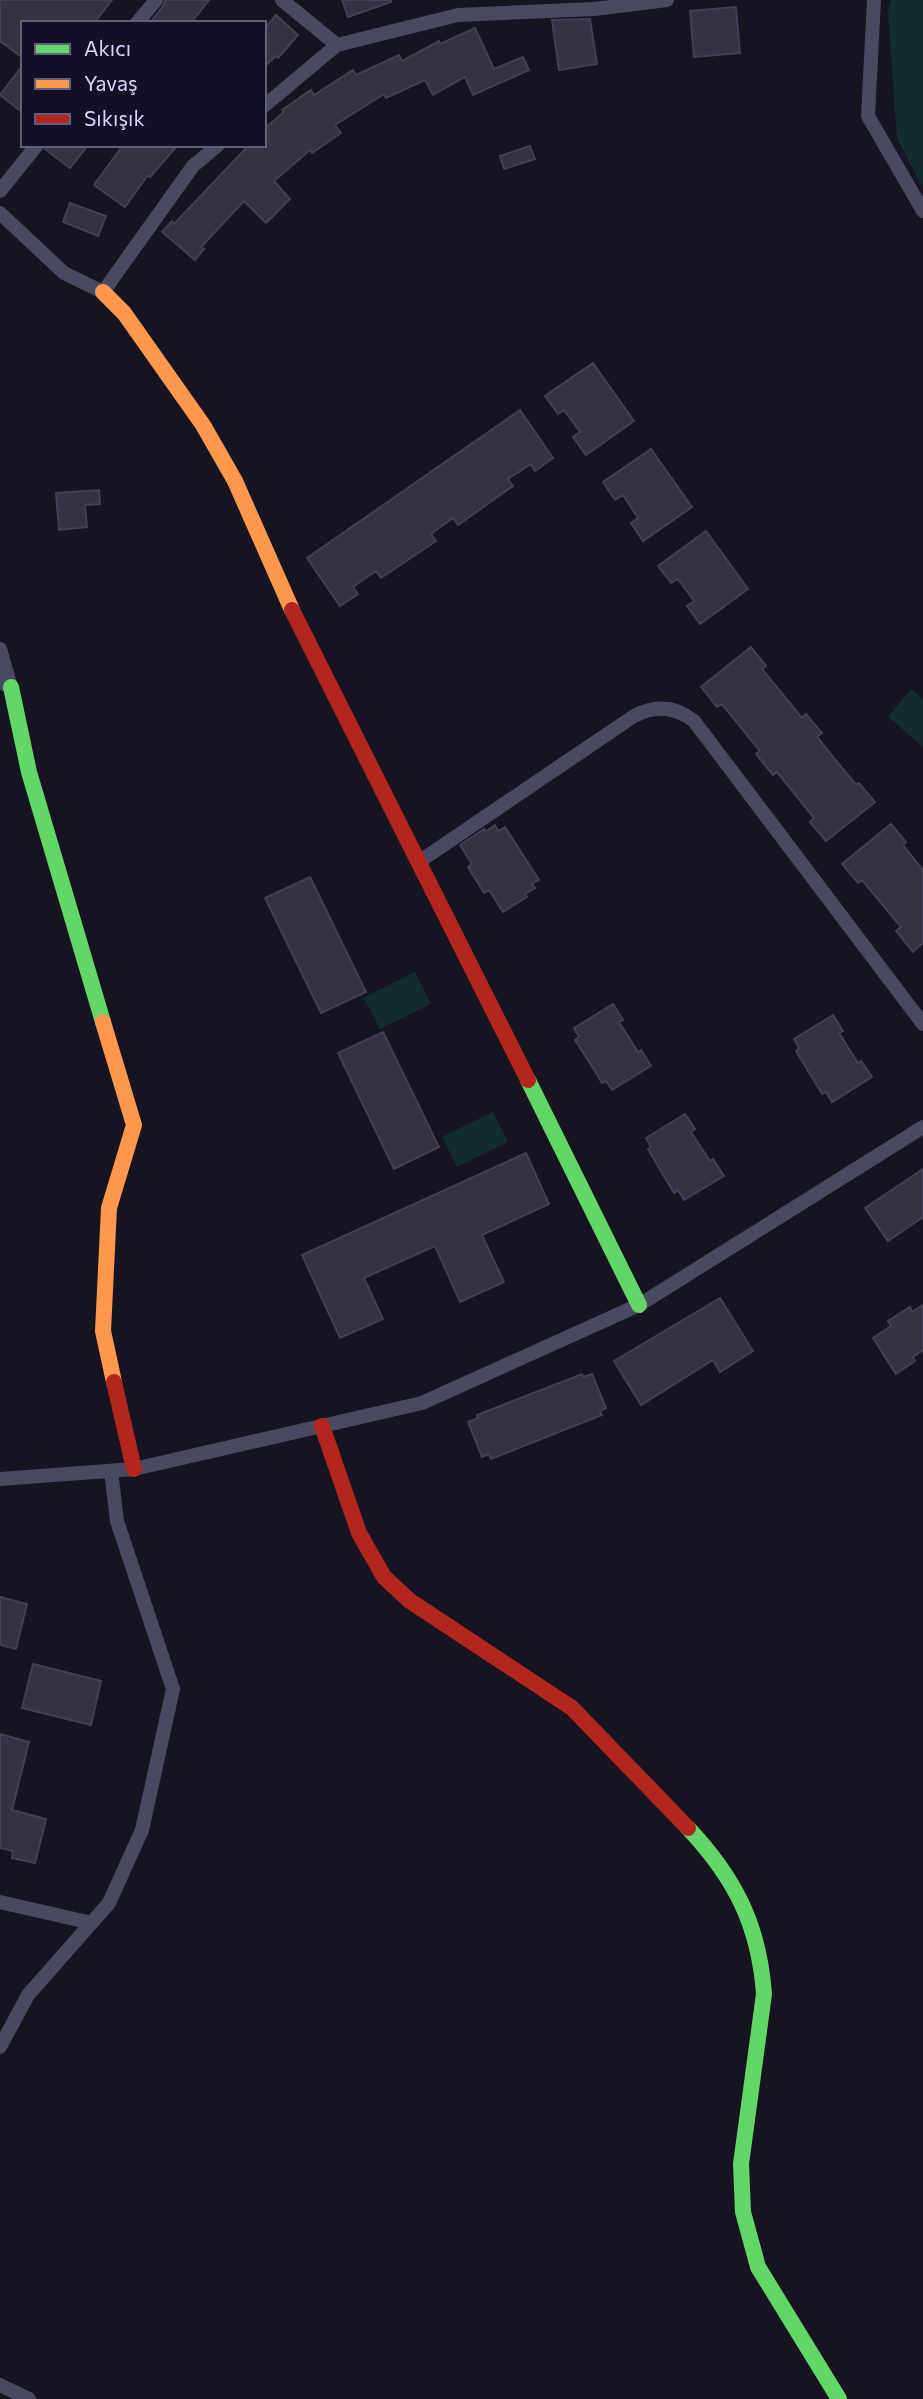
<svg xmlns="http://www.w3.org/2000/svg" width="923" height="2399" viewBox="0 0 923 2399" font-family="Commissioner,sans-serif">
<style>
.green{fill:#132c2d}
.building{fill:#343243;stroke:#433f54;stroke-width:2}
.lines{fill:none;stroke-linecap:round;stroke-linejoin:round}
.street{stroke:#4a4962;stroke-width:14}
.fast{stroke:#63d668;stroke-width:16}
.slow{stroke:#ff974d;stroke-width:16}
.jam{stroke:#b3261e;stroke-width:16}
</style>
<rect width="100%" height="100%" fill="#161421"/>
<path class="green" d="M891,0H923V189L897,138L888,12Z
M911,689L923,699V747L888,717Z
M415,972L431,1004L380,1029L364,998Z
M493,1112L508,1142L457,1167L442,1137Z"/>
<path class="building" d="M0,0H112L94,23H23V58L0,41Z
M165,0H209L191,23H150L163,6Z
M342,0H391V2L348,17Z
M736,7L740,53L694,57L690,11Z
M276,15L298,35L278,58L276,56L264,67V29Z
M590,19L597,64L559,70L552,20Z
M475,28L494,69L523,57L529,70L473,95L465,77L433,95L425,80L386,98L384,94L335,125L341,133L312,153L310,150L274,181L290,199L266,223L244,201L201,247L204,249L195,260L162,232L172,221L174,224L249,145H264V129L284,112L282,110L311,90L314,95L353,70L356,75L399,55L402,61L439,41L440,44Z
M23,65V113L0,95Z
M46,145H88L70,168L45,149Z
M123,145H178L150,177L148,175L125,207L94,185Z
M530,146L535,159L504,169L500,156Z
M70,203L106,216L98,236L63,222Z
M593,363L634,421L586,455L573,437L580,432L564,410L558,414L545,396Z
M520,410L553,458L535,471L531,464L508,479L513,486L458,525L453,518L431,534L436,541L381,578L376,571L353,587L358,594L340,606L307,558Z
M651,449L692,507L643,541L631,523L638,518L623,495L615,500L603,482Z
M99,490L100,504L85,505L87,527L59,530L56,493Z
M706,531L748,589L700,624L687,606L694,601L678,579L671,583L658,566Z
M751,647L766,666L762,669L802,718L806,714L822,733L817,737L856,785L859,783L875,802L826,841L810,822L814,818L777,772L773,775L756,754L760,751L722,704L717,707L701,687Z
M891,824L906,842L903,845L923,870V943L913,952L896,931L901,927L862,880L858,883L842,864Z
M495,825L498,831L505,827L539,880L532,884L535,888L525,894L527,897L503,912L489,890L484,893L468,867L472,864L460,845L484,829L485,832Z
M310,877L366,992L321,1013L265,898Z
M613,1004L623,1020L619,1022L638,1052L641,1050L651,1066L612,1090L606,1081L602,1083L593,1068L575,1040L579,1037L574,1028Z
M833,1015L843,1031L839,1033L858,1063L861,1061L872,1077L832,1102L826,1092L822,1094L813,1079L796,1051L799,1048L794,1039Z
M383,1032L439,1147L394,1169L338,1053Z
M685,1114L695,1129L691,1132L710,1161L713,1159L724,1176L684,1200L678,1190L674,1193L665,1178L648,1149L651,1147L646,1138Z
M526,1153L549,1204L482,1235L504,1282L460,1302L435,1246L364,1278L383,1319L340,1338L302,1255Z
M923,1169V1217L888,1241L865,1208Z
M720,1298L753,1351L720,1372L713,1360L641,1405L614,1361Z
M923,1305V1350L913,1357L915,1361L896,1374L873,1338L891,1326L888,1321L910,1307L912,1312Z
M582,1374L583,1377L592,1374L606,1408L600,1411L602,1415L491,1459L489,1454L482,1457L468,1422L478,1418L477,1415Z
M0,1597L27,1604L16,1649L0,1645Z
M33,1664L101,1681L91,1725L22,1708Z
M0,1734L29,1742L12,1810L46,1819L35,1863L12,1858L13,1851L0,1848Z"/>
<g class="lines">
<path class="street" d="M282,0L337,45
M874,0L868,116L923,211
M137,23L156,0
M264,106L337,45L458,15L594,9L667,0
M0,191L37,145
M0,213L64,273L103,292L193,166L218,145
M0,649L11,687L0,682
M420,861L634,716C655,705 675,706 694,721L923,1024
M0,1479L134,1469L422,1403L639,1305L923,1127
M0,1902L92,1923
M0,2047L28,1995L109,1903L142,1830L173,1689L117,1521L111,1471
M0,2385L29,2399"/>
<path class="fast" d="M11,687L29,772L103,1022
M528,1080L639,1305
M688,1828C735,1878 759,1925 764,1994L741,2164L743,2212L758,2267L839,2399"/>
<path class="slow" d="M103,292L124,313L203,425L235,481L292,610
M103,1022L134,1125L109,1208L103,1331L114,1382"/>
<path class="jam" d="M292,610L528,1080
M114,1382L134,1469
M322,1426L359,1533L384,1577L410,1601L572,1708L688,1828"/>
</g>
<rect x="21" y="21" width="245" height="126" fill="#130f26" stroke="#625e7d" stroke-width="2"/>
<rect x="35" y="44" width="35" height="10" fill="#63d668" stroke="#625e7d" stroke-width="2"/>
<text x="84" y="56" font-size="21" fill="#d9d4ff">Akıcı</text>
<rect x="35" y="79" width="35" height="10" fill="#ff974d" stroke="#625e7d" stroke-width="2"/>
<text x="84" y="91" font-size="21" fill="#d9d4ff">Yavaş</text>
<rect x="35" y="114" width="35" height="10" fill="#b3261e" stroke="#625e7d" stroke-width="2"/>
<text x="84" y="126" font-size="21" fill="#d9d4ff">Sıkışık</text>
</svg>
